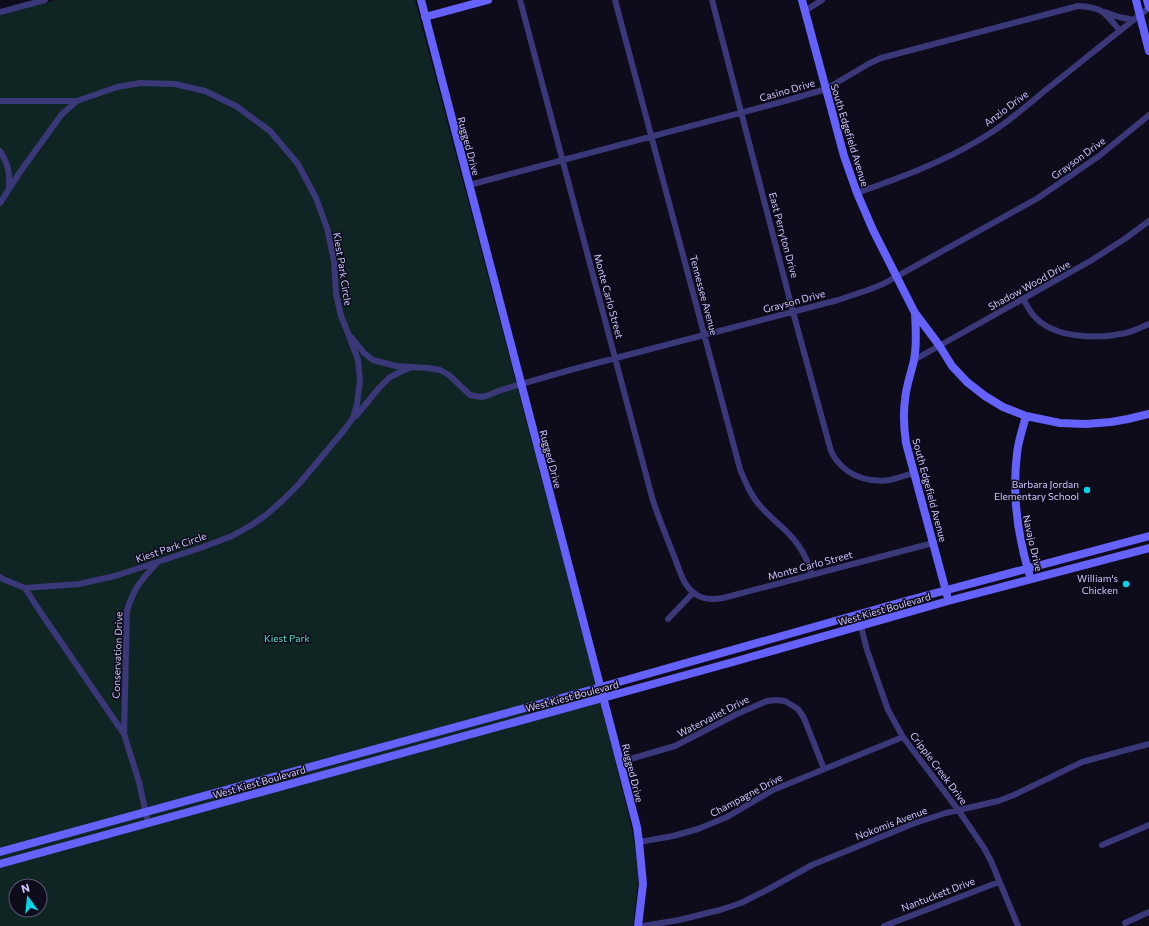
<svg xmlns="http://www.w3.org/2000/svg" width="1149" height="926" viewBox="0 0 1149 926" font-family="Commissioner,sans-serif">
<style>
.green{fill:#0f2524;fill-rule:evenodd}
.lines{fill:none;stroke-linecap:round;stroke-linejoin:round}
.street{stroke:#3a3879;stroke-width:6}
.secondary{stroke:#6561fb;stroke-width:8}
.poi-dot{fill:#07d3ea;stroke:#0e0b1b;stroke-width:1.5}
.labels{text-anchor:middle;stroke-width:3;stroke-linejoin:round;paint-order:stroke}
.street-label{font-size:10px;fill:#cec7fd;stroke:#0e0b1b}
.poi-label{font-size:10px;fill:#cec7fd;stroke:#0e0b1b;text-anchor:end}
.park-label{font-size:10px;fill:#57dab9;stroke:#0e0b1b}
</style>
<rect width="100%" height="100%" fill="#0e0b1b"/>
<path class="green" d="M57,0H415L596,685L626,804L635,845L638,880L633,926H0V15ZM16,886H40V910H16Z"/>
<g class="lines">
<path class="street" d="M520,0L653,501C660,521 668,541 676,561C680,572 684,586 694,593C702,600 712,600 723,598L933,543
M615,0L740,469C746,484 752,498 763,509C770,517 778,523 785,530C799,543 807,557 812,575
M712,0L793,312L831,451C833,455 835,459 838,462C850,477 871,483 890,480C898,478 906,475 914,473
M805,11L822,0
M0,12L45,0
M1105,12L1119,17L1134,20
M0,101H77
M0,151C8,164 10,172 9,187
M469,185L785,101L826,89L870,63L881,58L1078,6C1103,7 1105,13 1120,31
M857,193C899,178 941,163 979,140C1004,126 1025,107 1047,89C1081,62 1114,35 1149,8
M0,203L20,172L62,114L77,101L117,87L141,83L175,84L205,91L236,106L270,131L298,164L316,198L327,228L334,261L336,294L341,316L348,333L358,360L360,381L357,404L353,418L345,429L299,484L284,499L266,515L250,526L232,536L203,547L115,576L79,584L25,588L5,580L0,577
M1023,299C1027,305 1030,312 1035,317C1055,339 1099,339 1126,333C1134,331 1142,327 1149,324
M352,338L364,353L373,360L396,366L411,367L428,368L440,370L449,375L470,395L481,397L486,396L501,390L570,370L838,300L868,290L883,284L1038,198L1099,156L1149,115
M914,360L1092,260L1126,238L1149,221
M356,416L379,388L390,377L411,367
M25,588L41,613L124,734L139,782L148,823
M858,615L867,650L888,710L903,737L959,811L984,848L991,861L1018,926
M668,619L693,593
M124,734L127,611C133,589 142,579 157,563
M620,762L675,746L737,714L767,701L776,700L785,701L798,709L804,718L824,769
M639,842L673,836L698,829L727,817L773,790L903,737
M1102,845L1149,825
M1125,923L1149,912
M643,926L679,920L720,910L741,903L763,892L812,865L915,823L946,813L998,801L1014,795L1082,762L1149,744
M884,926L999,882"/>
<path class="secondary" d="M421,0L637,827L639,842L643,884L638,926
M802,0L844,156L857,193L873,230L915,313L939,345L952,366L967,382L985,396L1003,407L1026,416L1060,423L1086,424L1111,422L1128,419L1149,414
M1136,0L1149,51
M1147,0L1149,7
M425,17L488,0
M915,313C916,329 917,345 914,360C911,374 906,386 905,400C903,414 904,429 906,443L947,595
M1026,416C1023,428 1018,441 1017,454C1012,495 1017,533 1029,573
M0,852L594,689L902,602L1149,536
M0,864L733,662L948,601L1149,548"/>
</g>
<g class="poi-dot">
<circle cx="1087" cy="490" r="4"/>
<circle cx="1126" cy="584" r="4"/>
</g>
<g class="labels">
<g class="street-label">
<text transform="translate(787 90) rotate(-16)" y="4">Casino Drive</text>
<text transform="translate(1006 108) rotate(-37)" y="4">Anzio Drive</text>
<text transform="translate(850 135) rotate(73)" y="4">South Edgefield Avenue</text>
<text transform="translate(469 146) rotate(75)" y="4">Rugged Drive</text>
<text transform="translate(1078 158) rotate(-36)" y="4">Grayson Drive</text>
<text transform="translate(784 235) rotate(75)" y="4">East Perryton Drive</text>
<text transform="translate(343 269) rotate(81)" y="4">Kiest Park Circle</text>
<text transform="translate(1029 285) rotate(-29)" y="4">Shadow Wood Drive</text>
<text transform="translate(704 295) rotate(75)" y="4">Tennessee Avenue</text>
<text transform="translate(609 296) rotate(75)" y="4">Monte Carlo Street</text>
<text transform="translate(794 301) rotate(-15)" y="4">Grayson Drive</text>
<text transform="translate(551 459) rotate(75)" y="4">Rugged Drive</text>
<text transform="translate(930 490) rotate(75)" y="4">South Edgefield Avenue</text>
<text transform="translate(1033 543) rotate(77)" y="4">Navajo Drive</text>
<text transform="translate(171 547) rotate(-19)" y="4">Kiest Park Circle</text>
<text transform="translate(810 565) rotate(-15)" y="4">Monte Carlo Street</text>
<text transform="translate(884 609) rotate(-16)" y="4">West Kiest Boulevard</text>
<text transform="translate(117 655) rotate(-88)" y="4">Conservation Drive</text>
<text transform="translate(572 696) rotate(-15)" y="4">West Kiest Boulevard</text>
<text transform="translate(713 716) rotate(-27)" y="4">Watervaliet Drive</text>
<text transform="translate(939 768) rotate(53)" y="4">Cripple Creek Drive</text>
<text transform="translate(633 773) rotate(76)" y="4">Rugged Drive</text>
<text transform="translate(259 782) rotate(-16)" y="4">West Kiest Boulevard</text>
<text transform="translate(746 795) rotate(-28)" y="4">Champagne Drive</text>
<text transform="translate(891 823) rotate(-21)" y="4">Nokomis Avenue</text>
<text transform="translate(938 894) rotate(-21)" y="4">Nantuckett Drive</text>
</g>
<g class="poi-label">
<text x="1079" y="488">Barbara Jordan<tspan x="1079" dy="12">Elementary School</tspan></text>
<text x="1118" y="582">William's<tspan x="1118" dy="12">Chicken</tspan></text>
</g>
<g class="park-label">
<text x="287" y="642">Kiest Park</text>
</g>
</g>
<g transform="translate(28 898) rotate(345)"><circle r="19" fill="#0e0b1b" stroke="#5b5675"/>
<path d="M0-3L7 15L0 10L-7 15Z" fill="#07d3ea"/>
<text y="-6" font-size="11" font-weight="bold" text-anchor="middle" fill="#cec7fd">N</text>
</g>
</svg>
